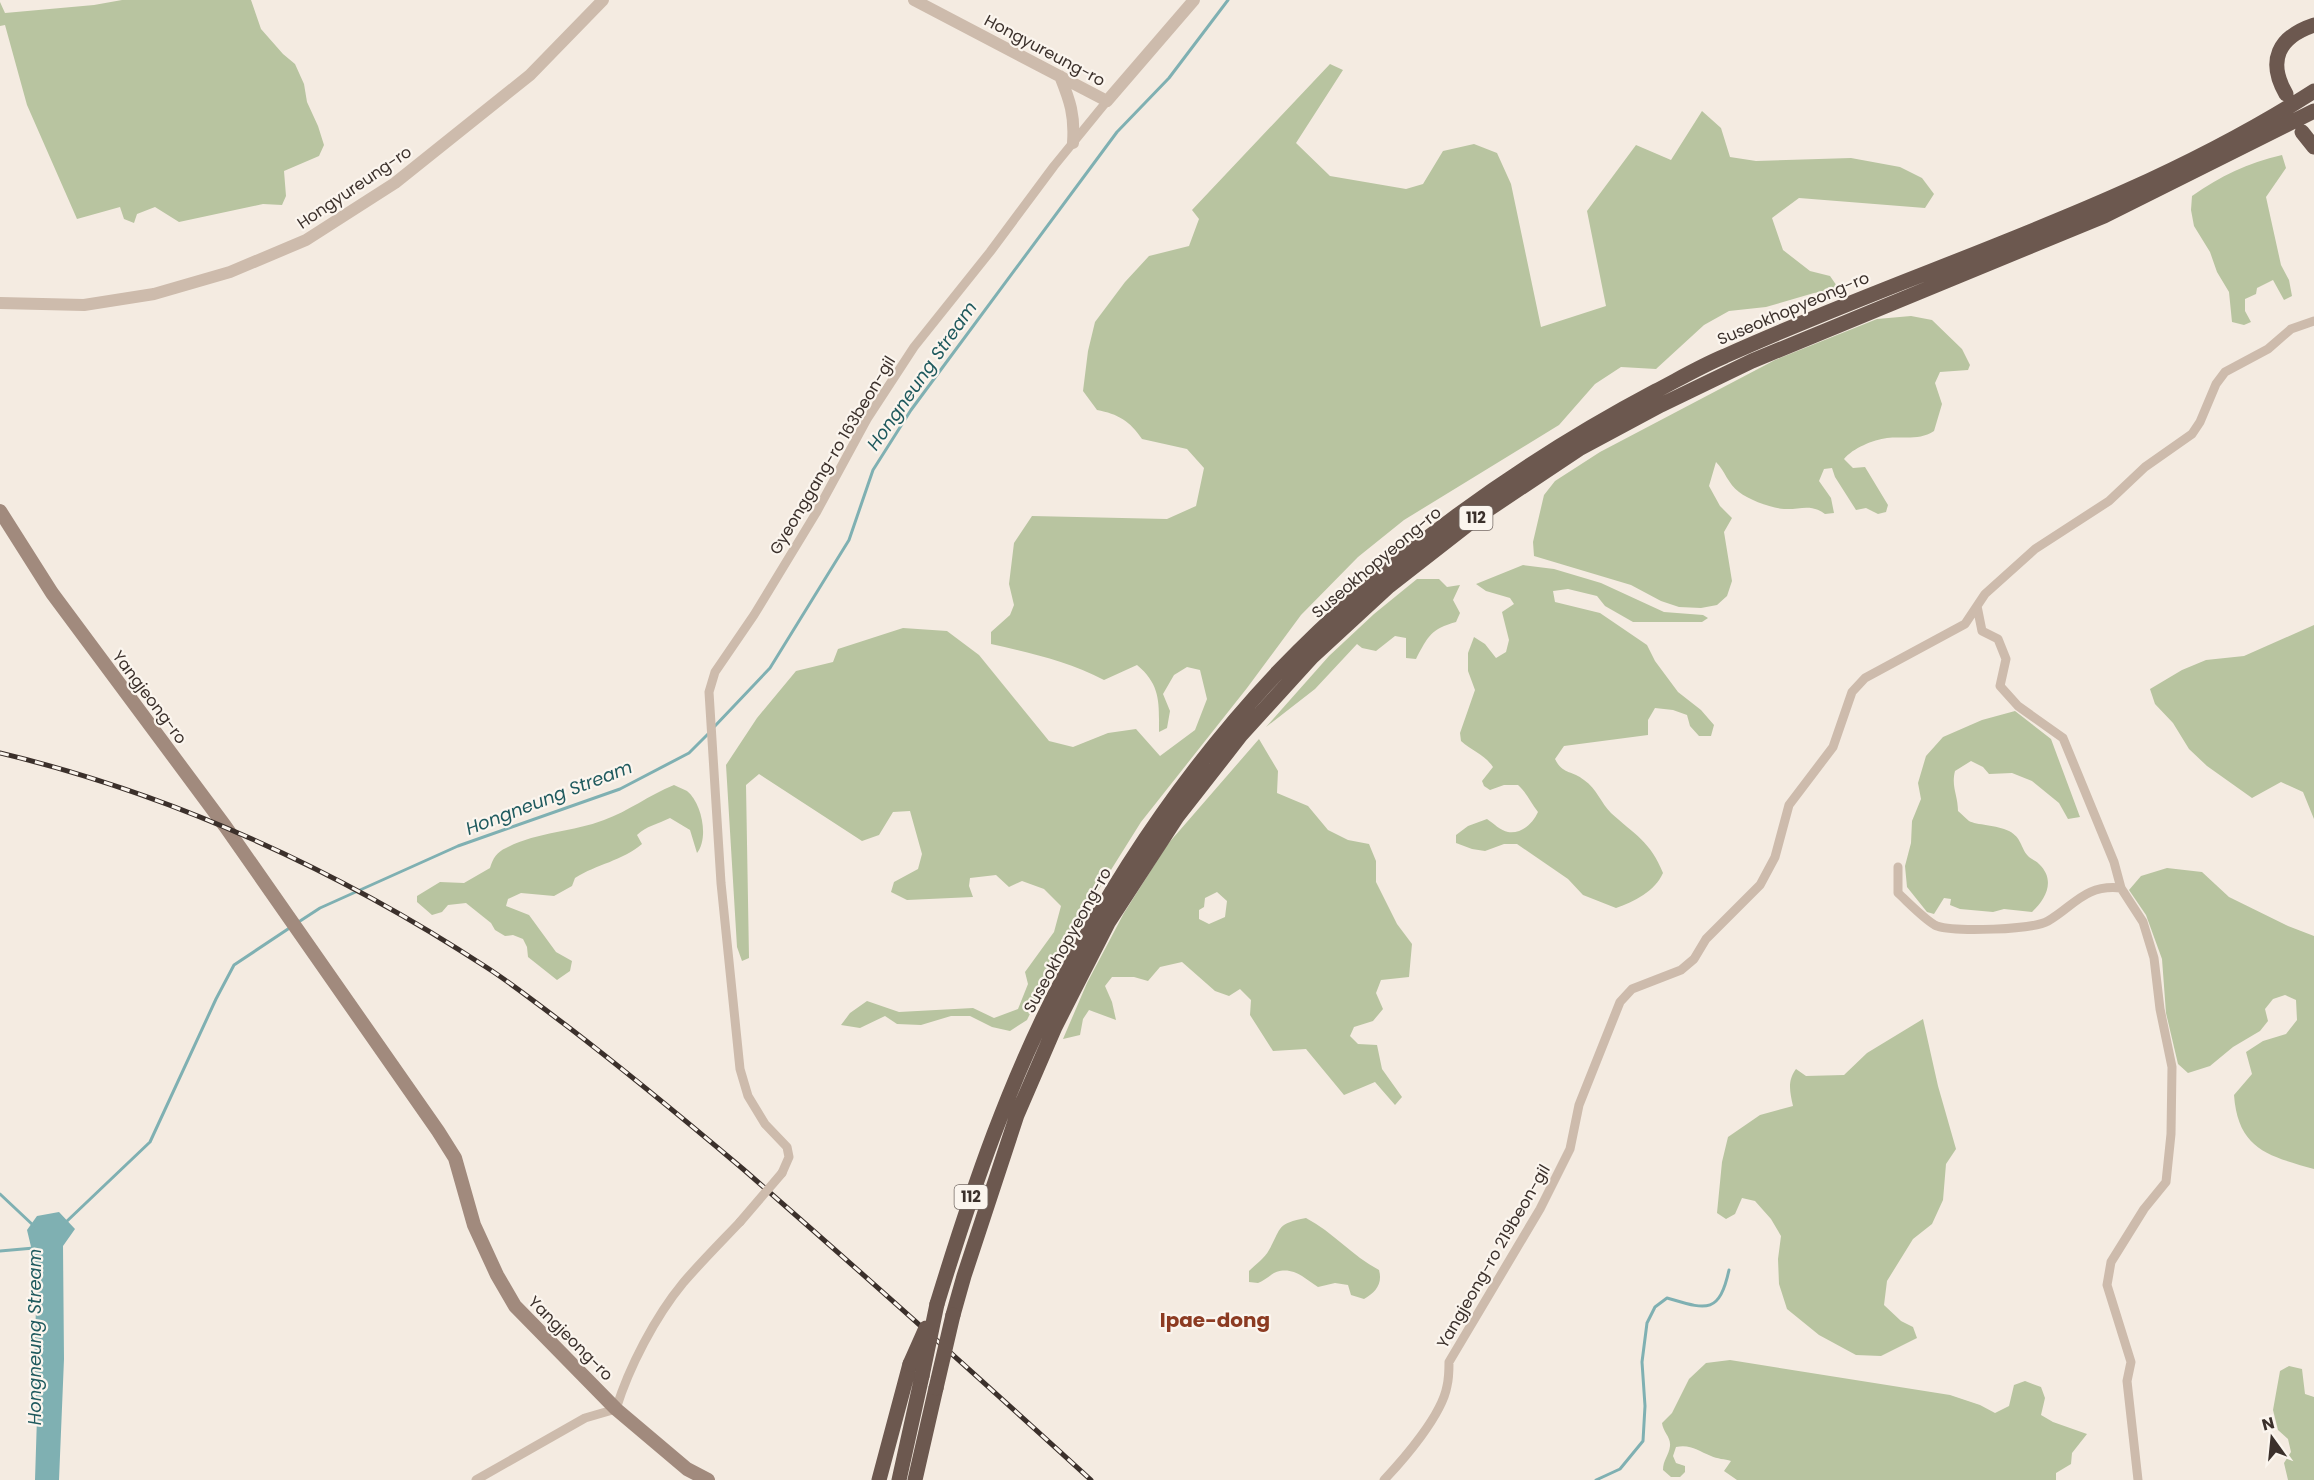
<svg xmlns="http://www.w3.org/2000/svg" width="2314" height="1480" viewBox="0 0 2314 1480" font-family="Poppins,sans-serif">
<style>
.green{fill:#b8c4a0;fill-rule:evenodd}
.water{fill:#7fb0b2}
.lines{fill:none;stroke-linecap:round;stroke-linejoin:round}
.stream{stroke:#7fb0b2;stroke-width:3}
.minor{stroke:#cdbbac;stroke-width:9}
.tertiary{stroke:#cdbbac;stroke-width:12}
.secondary{stroke:#a18a7d;stroke-width:14}
.trunk{stroke:#6c584f;stroke-width:15}
.rail-casing{stroke:#3b302b;stroke-width:5}
.rail{stroke:#fbf5ee;stroke-width:3;stroke-dasharray:9;stroke-linecap:butt}
.minor-bridge{stroke:#cdbbac;stroke-width:9}
.trunk-bridge{stroke:#6c584f;stroke-width:15}
.labels{text-anchor:middle;stroke-width:4.5;stroke-linejoin:round;paint-order:stroke}
.shield{fill:#fbf5ee;stroke:#756b66;stroke-width:1.5}
.shield-label{font-size:15px;font-weight:bold;fill:#3b302b}
.street-label{font-size:16px;fill:#3b302b;stroke:#fbf5ee}
.water-label{font-size:18px;font-style:italic;fill:#1f5a5e;stroke:#fbf5ee}
.quarter-label{font-size:20px;font-weight:bold;fill:#8c3b22;stroke:#fbf5ee}
</style>
<rect width="100%" height="100%" fill="#f4ebe1"/>
<path class="green" d="M122,0H251L261,29L283,54L295,64L304,84L307,102L318,126L324,145L319,156L284,171L286,196L282,205L263,204L179,222L155,207L137,214L134,223L124,219L120,207L77,219L27,105L5,25L0,26V2L5,13L94,5Z
M1330,64L1343,70L1296,143L1330,176L1406,189L1423,184L1443,151L1474,144L1497,153L1511,184L1541,327L1606,306L1587,211L1636,145L1671,160L1702,111L1721,128L1730,157L1756,161L1851,158L1900,167L1922,178L1934,194L1925,208L1799,198L1772,218L1783,250L1810,271L1830,276L1839,289L1814,293L1766,307L1729,311L1704,325L1656,369L1621,367L1595,384L1559,425L1404,520L1358,557L1301,615L1247,688L1141,822L1062,948L1027,1020L1010,1031L992,1027L970,1016H951L921,1025L897,1024L885,1016L860,1028L841,1025L850,1013L867,1001L899,1012L973,1008L994,1018L1018,1009L1028,984L1025,972L1054,932L1061,906L1044,889L1022,881L1009,887L996,875L970,878L969,886L973,897L907,900L891,892L894,882L918,869L922,854L910,811L893,812L879,835L862,841L759,774L746,785L749,958L742,961L737,947L726,765L757,718L796,671L833,662L838,649L903,628L947,631L979,655L1049,741L1073,747L1108,733L1136,729L1160,756L1195,730L1207,699L1200,670L1187,667L1174,675L1163,694L1170,711L1167,728L1159,732C1159,703 1161,685 1137,665L1104,680C1068,661 1030,653 991,644V632L1010,615L1014,605L1009,584L1014,543L1032,516L1167,519L1196,506L1204,468L1187,449L1142,439C1130,421 1118,414 1097,410L1083,391L1088,351L1095,322L1125,282L1149,256L1189,246L1199,219L1192,210Z
M2282,155L2286,168L2266,197L2281,265L2289,280L2292,296L2284,300L2273,280L2257,288L2256,294L2245,299V311L2251,322L2244,325L2232,322L2229,292L2217,272L2210,252L2194,226L2191,210L2192,196C2221,176 2247,163 2282,155Z
M1911,316L1932,320L1962,349L1970,365L1968,370L1940,372L1935,383L1942,404L1934,431C1919,441 1903,436 1887,438C1873,440 1853,448 1844,459L1853,468L1865,467L1888,505L1886,512L1878,514L1866,508L1856,510L1835,477L1832,468L1824,469L1819,481L1831,498L1834,513L1825,514C1810,503 1800,510 1784,509C1771,508 1749,500 1739,492C1728,484 1725,471 1716,462L1709,486L1720,506L1732,518L1724,532L1732,581L1727,596L1717,605L1701,608L1679,607L1661,601L1631,585L1534,556L1533,542L1544,495L1555,481L1600,452L1775,360L1877,319Z
M1523,565L1554,569L1601,583L1664,612L1703,615L1708,618L1702,622H1633L1605,606L1597,596L1568,589L1553,591L1555,602L1600,613L1647,645L1655,661L1678,692L1701,710L1714,725L1711,736H1699L1690,726L1687,715L1673,710L1655,708L1648,720V735L1564,746L1555,759C1563,775 1572,770 1584,780C1597,789 1601,803 1611,813C1634,834 1651,842 1663,873C1655,891 1634,902 1616,908L1583,895L1568,879L1517,844H1504L1485,851L1472,849L1456,843V835L1468,826L1487,819C1493,823 1501,831 1508,832C1522,834 1533,823 1538,812C1530,802 1527,793 1518,785H1504L1490,790L1484,786L1482,781L1493,767C1484,754 1472,751 1461,741L1460,733L1475,690L1468,671V653L1474,637L1485,644L1496,658L1506,652L1509,640L1502,612L1514,604L1510,598L1486,591L1476,584Z
M1417,579H1439L1447,587L1460,585L1453,600L1460,613L1456,622C1431,629 1428,636 1416,659L1406,658V638L1395,636L1376,651L1362,648L1357,644L1315,689L1266,727L1329,656L1374,614Z
M2314,625V819L2303,792L2281,782L2252,798L2207,766L2189,749L2173,723L2155,704L2150,689L2182,670L2206,660L2244,656Z
M2015,711L2051,739L2080,817L2068,819L2059,803L2032,781L2012,773L1989,774L1983,767L1971,761L1955,771C1951,787 1958,795 1958,811C1962,814 1965,818 1969,821C1976,825 1997,825 2009,831C2022,838 2020,847 2028,856C2031,859 2036,861 2039,864C2056,880 2046,899 2032,912L2004,909L1993,912L1960,909L1950,905L1951,899L1944,898L1934,914L1927,912L1907,887L1905,866L1911,843L1912,821L1921,799L1918,783L1926,756L1943,737L1982,720Z
M1259,739L1278,771L1277,793L1308,806L1328,830L1348,840L1369,844L1376,861V882L1397,924L1412,944L1409,977L1381,980L1376,993L1383,1009L1373,1021L1354,1027L1350,1036L1358,1044L1377,1045L1382,1069L1402,1097L1395,1105L1375,1082L1344,1095L1306,1049L1273,1051L1250,1015L1251,1000L1240,989L1229,996L1215,991L1182,962L1160,967L1148,981L1134,977H1112L1105,986L1112,1002L1116,1020L1089,1010L1083,1019L1080,1035L1063,1039L1087,983L1124,913L1167,845ZM1217,892L1227,901L1225,917L1209,924L1199,919V910L1204,907L1205,898Z
M674,785C678,787 683,789 687,791C702,803 709,838 697,853L690,830L670,818C658,824 646,826 637,835L642,844C622,861 597,864 575,878L572,886L554,896L521,893L508,899L506,906L529,915L556,952L572,961L570,971L557,980L528,957L527,947L523,939L513,935L505,936L495,930L491,923L466,903L448,905L442,912L432,915L417,902V896L440,882L464,883L490,868C493,858 497,852 506,848C536,832 573,832 604,820C629,811 649,795 674,785Z
M2167,868L2202,872L2229,897L2288,926L2314,936V1169C2268,1156 2238,1149 2234,1095L2252,1074L2246,1052L2263,1041L2286,1034L2297,1020L2296,1000L2285,995L2273,999L2265,1009L2268,1021L2260,1031L2233,1047L2210,1066L2188,1073L2178,1064L2166,1013L2162,959L2146,915L2129,890L2141,876Z
M1923,1019L1938,1086L1956,1149L1946,1164L1943,1200L1932,1224L1913,1239L1887,1281L1884,1305L1901,1321L1913,1327L1917,1338L1881,1356L1856,1355L1819,1335L1787,1309L1779,1284L1778,1259L1781,1236L1771,1219L1755,1201L1742,1198L1735,1214L1726,1219L1717,1213L1722,1162L1728,1137L1760,1115L1793,1106C1790,1092 1787,1081 1796,1069L1806,1076L1844,1075L1867,1053Z
M1306,1218C1333,1232 1352,1256 1379,1270C1383,1284 1375,1293 1364,1299L1351,1295L1348,1285L1335,1283L1318,1287C1304,1278 1292,1265 1274,1273C1269,1276 1264,1281 1258,1283L1249,1282V1271C1255,1265 1265,1258 1269,1250C1282,1227 1276,1224 1306,1218Z
M1730,1360L1950,1395L1980,1405L1995,1413L2009,1406L2014,1385L2025,1381L2041,1387L2045,1398L2041,1415L2053,1422L2087,1434L2072,1453L2071,1464L2056,1473V1480H1737L1724,1471L1731,1461C1725,1459 1717,1459 1711,1456C1698,1451 1691,1444 1676,1447L1673,1456L1676,1463L1685,1466V1472L1680,1477H1671L1663,1470C1663,1460 1669,1455 1670,1446C1671,1437 1663,1432 1662,1423L1672,1413L1689,1379L1706,1363Z
M2289,1366L2302,1369L2305,1394L2314,1397V1480H2288L2284,1463L2291,1452L2288,1439L2278,1430L2273,1410L2280,1371Z"/>
<path class="water" d="M59,1212L75,1229L63,1246L64,1359L59,1480H35L37,1417L34,1364L36,1308L33,1255L27,1230L37,1216Z"/>
<g class="lines">
<path class="stream" d="M714,727L770,668L849,540L873,470L911,410L1117,132L1169,78L1228,0
M297,923L320,908L458,846L620,789L689,753L710,732
M0,1194L34,1226
M66,1222L150,1142L216,999L234,965L291,927
M0,1251L34,1248
M1596,1480L1620,1469L1643,1441L1645,1406L1642,1362L1647,1323L1655,1307L1667,1298C1705,1309 1719,1316 1729,1270"/>
<path class="minor" d="M1977,606L1982,631L1998,639L2006,659L2000,686L2018,706L2063,738L2114,862L2121,888L2143,922L2154,958L2160,1009L2172,1067L2171,1134L2166,1182L2144,1209L2111,1262L2107,1285L2131,1362L2127,1381L2138,1480
M1898,867V893C1908,902 1927,922 1937,926C1955,932 2032,930 2048,921C2074,906 2085,884 2121,888
M782,1173L789,1157L787,1147L765,1124L748,1096L740,1069L721,883L709,692L715,672L754,615L816,513L867,419L914,347L990,252L1054,166L1107,101
M476,1480L585,1418L616,1409C629,1367 655,1317 683,1283C701,1262 721,1242 740,1222
M1384,1480C1404,1459 1442,1415 1447,1386C1449,1378 1449,1370 1449,1362L1540,1209L1570,1149L1579,1105L1620,1002L1632,989L1681,970L1694,959L1706,939L1760,885L1775,857L1789,805L1833,747L1852,692L1865,678L1965,624L1985,594L2035,549L2109,501L2145,467L2192,434L2200,422L2216,384L2225,372L2268,349L2291,329L2314,321"/>
<path class="tertiary" d="M914,0L1107,101L1194,0
M1060,76C1070,101 1075,115 1073,143
M0,303L84,305L154,294L230,272L306,240L395,183L530,75L603,0"/>
<path class="secondary" d="M0,511L52,593L225,826L438,1131L455,1158L474,1225L497,1275L515,1306L616,1409L687,1469L708,1480"/>
<path class="trunk" d="M2286,94C2267,61 2278,37 2314,25
M2302,132L2314,147
M937,1304C972,1190 1010,1077 1067,971C1123,864 1195,760 1278,672C1386,559 1518,464 1656,391C1679,379 1701,366 1725,356C1921,267 2132,208 2314,91
M953,1315L964,1276L1017,1115L1055,1027L1108,923L1177,817L1241,735L1312,657L1389,586L1480,515L1579,449L1661,405L1752,361L2104,216L2314,111
M879,1480L910,1364
M899,1480L922,1376
M915,1480L936,1388"/>
<defs>
<path id="rail" d="M0,753C172,794 338,870 486,967C514,985 540,1006 567,1026C627,1072 685,1120 743,1169C860,1271 976,1375 1091,1480"/>
</defs>
<use href="#rail" class="rail-casing"/>
<use href="#rail" class="rail"/>
<path class="minor-bridge" d="M740,1222L782,1173"/>
<path class="trunk-bridge" d="M910,1364L926,1328
M922,1376L937,1304
M936,1388L953,1315"/>
</g>
<g class="labels">
<g class="shield">
<rect x="1459.5" y="506" width="33" height="24" rx="4.5"/>
<rect x="954.5" y="1185" width="33" height="24" rx="4.5"/>
</g>
<g class="shield-label">
<text x="1476" y="523">112</text>
<text x="971" y="1202">112</text>
</g>
<g class="street-label">
<text transform="translate(1045 50) rotate(28)" y="6">Hongyureung-ro</text>
<text transform="translate(354 187) rotate(-34)" y="6">Hongyureung-ro</text>
<text transform="translate(1793 308) rotate(-23)" y="6">Suseokhopyeong-ro</text>
<text transform="translate(832 455) rotate(-59)" y="6">Gyeonggang-ro 163beon-gil</text>
<text transform="translate(1376 562) rotate(-40)" y="6">Suseokhopyeong-ro</text>
<text transform="translate(150 697) rotate(53)" y="6">Yangjeong-ro</text>
<text transform="translate(1067 940) rotate(-61)" y="6">Suseokhopyeong-ro</text>
<text transform="translate(1493 1256) rotate(-60)" y="6">Yangjeong-ro 219beon-gil</text>
<text transform="translate(571 1338) rotate(45)" y="6">Yangjeong-ro</text>
</g>
<g class="water-label">
<text transform="translate(922 376) rotate(-55)" y="6">Hongneung Stream</text>
<text transform="translate(549 798) rotate(-21)" y="6">Hongneung Stream</text>
<text transform="translate(35 1337) rotate(-90)" y="6">Hongneung Stream</text>
</g>
<g class="quarter-label">
<text x="1215" y="1327">Ipae-dong</text>
</g>
</g>
<g transform="translate(2272 1438) rotate(345)" stroke="#fbf5ee" stroke-width="4.5" paint-order="stroke">
<path d="M0-4.5L10 22L0 15L-10 22Z" fill="#3b302b"/>
<text y="-9" font-size="16" font-weight="bold" text-anchor="middle" fill="#3b302b">N</text>
</g>
</svg>
